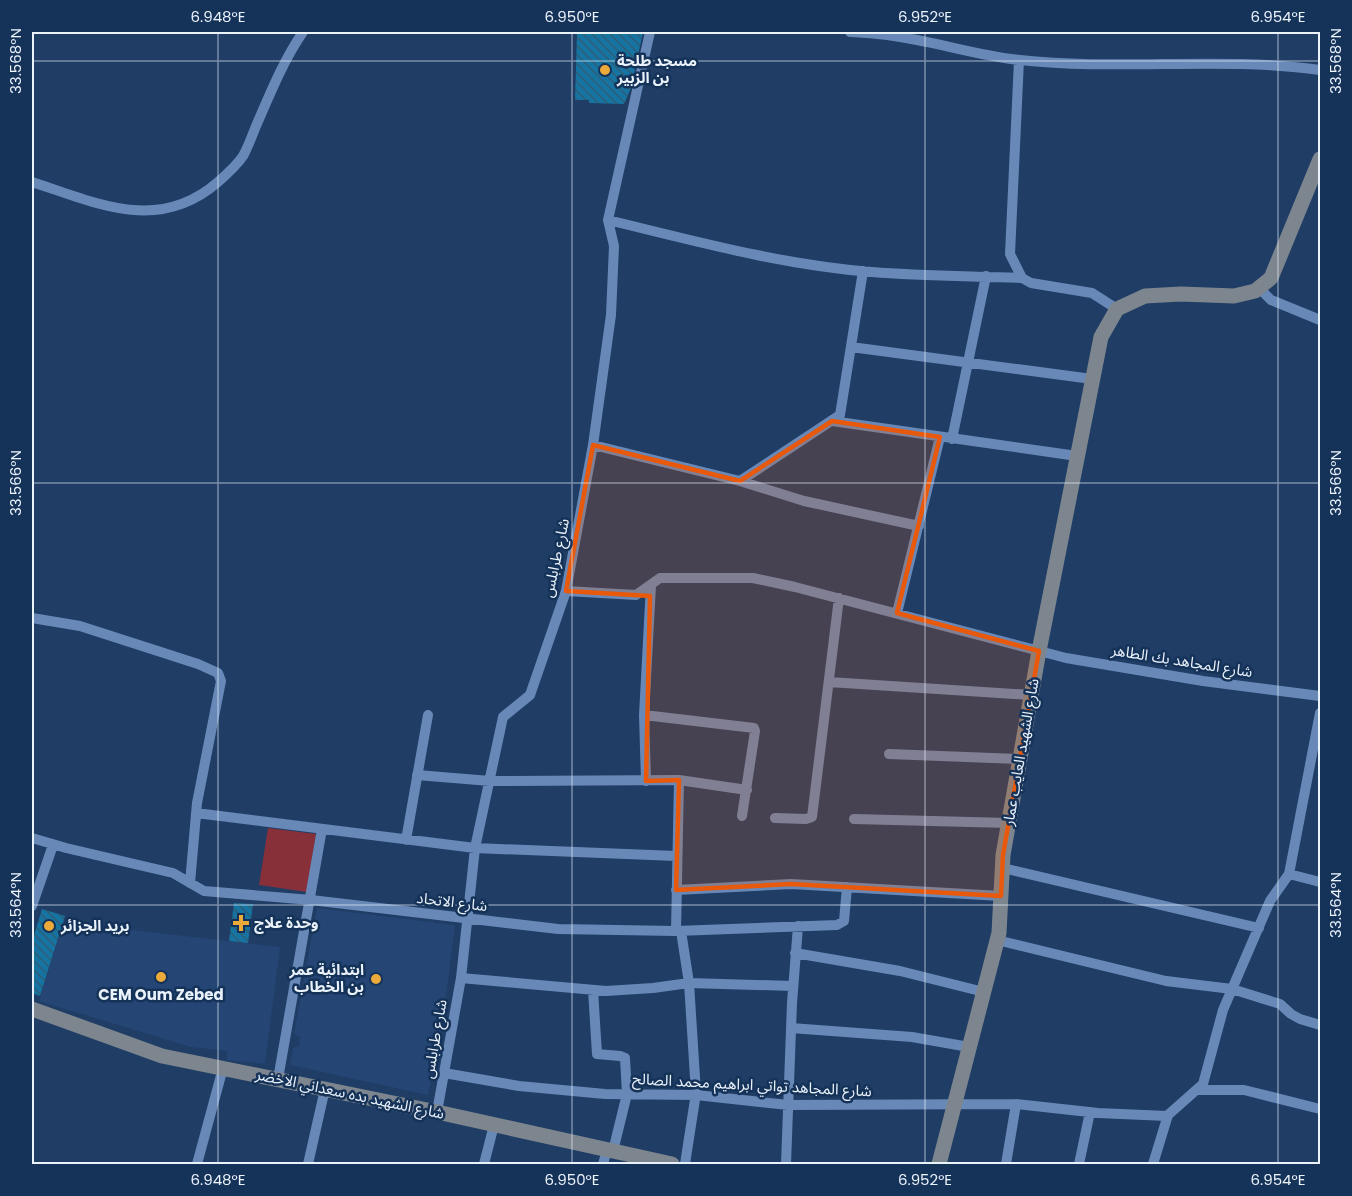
<svg xmlns="http://www.w3.org/2000/svg" width="1352" height="1196" viewBox="0 0 1352 1196" font-family="Poppins,'Noto Sans Arabic',sans-serif">
<style>
.built{fill:#254674}
.garden{fill:#87303a}
.building{fill:url(#building-back-hatch)}
.lines{fill:none;stroke-linecap:round;stroke-linejoin:round}
.street{stroke:#6889b7;stroke-width:10}
.secondary{stroke:#7d868e;stroke-width:15}
.marked{fill:#e8590c;fill-opacity:0.2;stroke:#e8590c;stroke-width:4.5;stroke-linejoin:round}
.ticks{fill:none;stroke:#eaf2fc;stroke-width:1.5;stroke-opacity:0.45}
.poi-dot{fill:#ebaa39;stroke:#153259;stroke-width:2}
.labels{text-anchor:middle;stroke-width:5;stroke-linejoin:round;paint-order:stroke}
.poi-label{font-size:15px;font-weight:bold;fill:#eaf2fc;stroke:#153259;text-anchor:start}
.street-label{font-size:15px;fill:#eaf2fc;stroke:#153259}
.neatline{fill:none;stroke:#eaf2fc;stroke-width:2}
.ticks-label{font-size:15px;text-anchor:middle;fill:#eaf2fc}
</style>
<defs>
<pattern id="building-back-hatch" width="6" height="6" patternUnits="userSpaceOnUse" patternTransform="scale(1.5)"><rect width="6" height="6" fill="#1674a2"/><path d="M-1 5l2 2M0 0l6 6M5-1l2 2" fill="none" stroke="#2e5e77"/></pattern>
</defs>
<rect width="100%" height="100%" fill="#1f3d65"/>
<path class="built" d="M317,908L455,925L441,1034L428,1095L290,1065L293,1048L299,1046L300,1037L294,1034Z
M63,922L280,947L265,1064L227,1060V1051L191,1047L39,1001Z"/>
<path class="garden" d="M268,828L316,834L307,892L259,885Z"/>
<path class="building" d="M577,32H643L631,88L624,104L589,103V100H575Z
M234,903L253,904L248,943L229,941Z
M42,909L65,916L40,996L32,993V942Z"/>
<g class="lines">
<path class="street" d="M850,32C866,33 883,34 900,37C940,43 980,56 1020,60C1120,71 1221,56 1320,70
M1019,60L1010,254L1022,278L1031,283L1092,293L1117,309
M32,182C97,203 158,234 218,182C226,175 237,165 243,156C248,147 252,136 256,126C270,94 283,61 303,32
M608,220C695,241 782,265 872,272C921,276 972,276 1022,278
M1259,288L1271,300L1320,320
M851,347L1092,379
M832,421L1077,456
M952,439L986,276
M593,445L740,481L804,501L919,526
M740,481L840,415L863,271
M566,591L636,595L660,578H753L795,587L1066,658L1203,681L1320,696
M897,613L940,437
M32,618L80,626L198,664L218,673L221,681L197,803L190,883
M829,682L1031,695
M644,715L754,728L755,731L742,816
M889,754L1020,759
M417,775L490,781L679,780L747,790
M646,781L644,715L651,585
M196,813L475,848L676,856
M775,818L806,819L812,817L839,598
M854,819L1009,823
M32,838L66,848L173,873L204,891L311,900L558,929L676,931L837,925L844,921L847,887
M406,840L428,715
M1003,868L1259,928
M1289,874L1320,882
M676,890L791,884L1001,896
M32,906L53,845
M676,931L679,780
M681,931L689,983L696,1093L685,1164
M997,940L1166,981L1232,989L1280,1004L1291,1014L1300,1019L1320,1025
M795,953L900,971L984,992
M461,978L606,991L653,988L689,983L793,986
M593,990L597,1054L620,1056L625,1058L627,1094L613,1151
M791,1028L912,1037L969,1047
M444,1073L519,1086L605,1094L696,1095L788,1105L1016,1104L1098,1113L1167,1116
M278,1079L322,829
M1198,1090H1244L1320,1109
M437,1112L461,978L475,848L503,717L530,695L566,591L593,445L611,315L614,246L608,220L650,32
M197,1164L223,1068
M308,1164L325,1089
M484,1164L494,1125
M603,1164L607,1150
M786,1164L792,1003L798,926
M1006,1164L1016,1104
M1079,1164L1090,1112
M1153,1164L1168,1115L1203,1084L1223,1010L1270,901L1289,874L1320,713"/>
<path class="secondary" d="M32,1009L162,1056L437,1112L672,1164
M939,1164L999,933L1003,855L1039,651L1101,337L1117,309L1145,296L1181,294L1234,296L1255,291L1271,278L1320,159"/>
</g>
<path class="marked" d="M832,421L940,437L897,613L1039,651L1003,855L1001,896L791,884L676,890L679,780L646,781L650,596L566,591L593,445L740,481Z"/>
<path class="ticks" d="M218,32V1164M572,32V1164M925,32V1164M1278,32V1164M32,61H1320M32,483H1320M32,905H1320"/>
<g class="poi-dot">
<circle cx="605" cy="70" r="6"/>
<path d="M238 914h6v6h6v6h-6v6h-6v-6h-6v-6h6z"/>
<circle cx="49" cy="926" r="6"/>
<circle cx="161" cy="977" r="6"/>
<circle cx="376" cy="979" r="6"/>
</g>
<g class="labels">
<g class="poi-label">
<text x="617" y="66">مسجد طلحة<tspan x="617" dy="17">بن الزبير</tspan></text>
<text x="254" y="928">وحدة علاج</text>
<text x="61" y="931">بريد الجزائر</text>
<text x="364" y="975" text-anchor="end">ابتدائية عمر<tspan x="364" dy="17">بن الخطاب</tspan></text>
<text x="161" y="1000" text-anchor="middle">CEM Oum Zebed</text>
</g>
<g class="street-label">
<text transform="translate(556 558) rotate(-78)" y="5">شارع طرابلس</text>
<text transform="translate(1182 661) rotate(9)" y="5">شارع المجاهد بك الطاهر</text>
<text transform="translate(1021 752) rotate(-80)" y="5">شارع الشهيد العايب عمار</text>
<text transform="translate(452 902) rotate(7)" y="5">شارع الاتحاد</text>
<text transform="translate(435 1039) rotate(-80)" y="5">شارع طرابلس</text>
<text transform="translate(752 1085) rotate(3)" y="5">شارع المجاهد تواتي ابراهيم محمد الصالح</text>
<text transform="translate(350 1094) rotate(12)" y="5">شارع الشهيد بده سعداني الاخضر</text>
</g>
</g>
<rect width="1352" height="1196" fill="none" stroke="#153259" stroke-width="66"/>
<rect x="33" y="33" width="1286" height="1130" class="neatline"/>
<g class="ticks-label">
<text x="218" y="22">6.948°E</text>
<text x="572" y="22">6.950°E</text>
<text x="925" y="22">6.952°E</text>
<text x="1278" y="22">6.954°E</text>
<text transform="translate(16 61) rotate(-90)" y="5">33.568°N</text>
<text transform="translate(1336 61) rotate(-90)" y="5">33.568°N</text>
<text transform="translate(16 483) rotate(-90)" y="5">33.566°N</text>
<text transform="translate(1336 483) rotate(-90)" y="5">33.566°N</text>
<text transform="translate(16 905) rotate(-90)" y="5">33.564°N</text>
<text transform="translate(1336 905) rotate(-90)" y="5">33.564°N</text>
<text x="218" y="1185">6.948°E</text>
<text x="572" y="1185">6.950°E</text>
<text x="925" y="1185">6.952°E</text>
<text x="1278" y="1185">6.954°E</text>
</g>
</svg>
